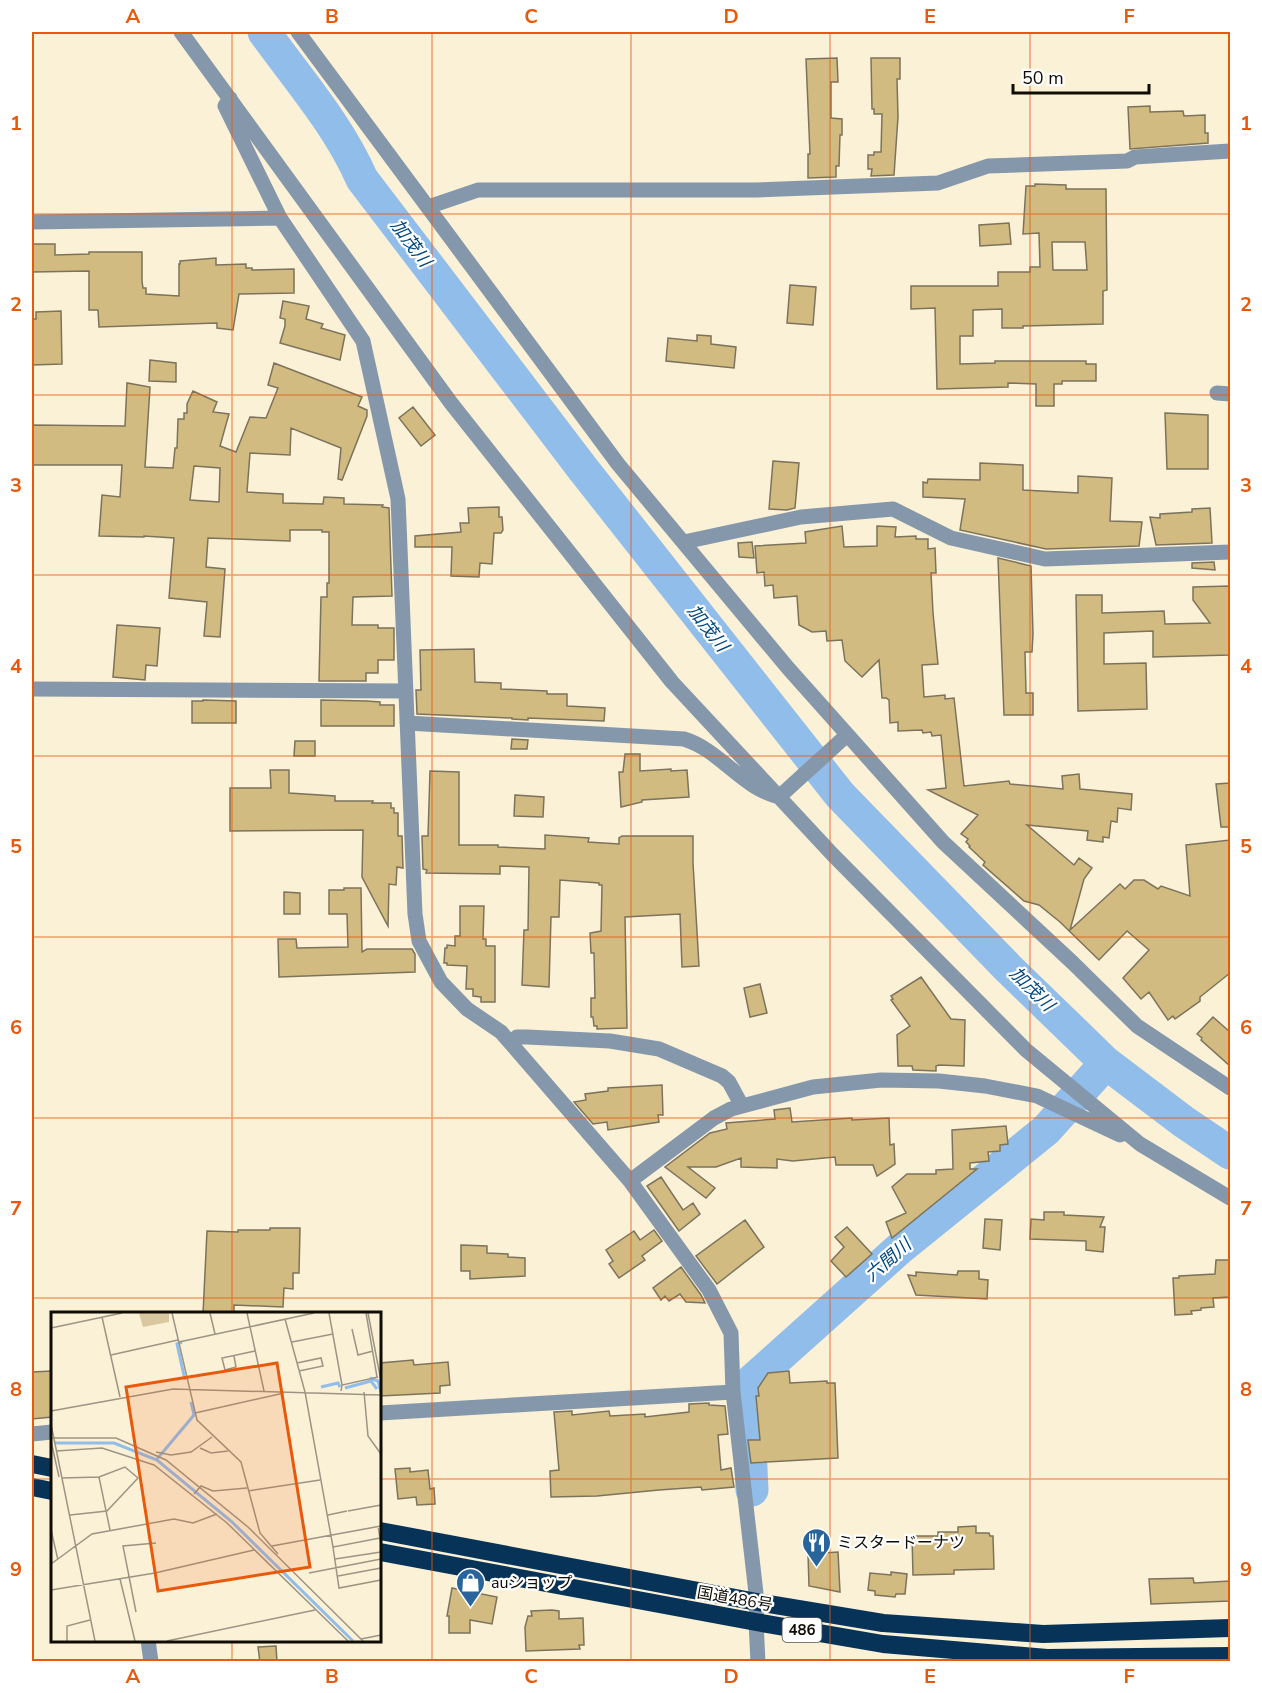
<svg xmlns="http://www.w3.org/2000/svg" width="1262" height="1693" viewBox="0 0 1262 1693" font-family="'Nunito Sans','Noto Sans JP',sans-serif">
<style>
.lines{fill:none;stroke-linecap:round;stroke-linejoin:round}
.river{stroke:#91bdeb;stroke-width:33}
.building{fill:#d2bb80;stroke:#7c735c;stroke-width:1.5;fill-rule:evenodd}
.street{stroke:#8597ab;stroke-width:15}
.highway{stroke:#083358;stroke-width:18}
.grid{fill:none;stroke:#e8590c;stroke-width:1.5;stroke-opacity:0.55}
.labels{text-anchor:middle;stroke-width:4.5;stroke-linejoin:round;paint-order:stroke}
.shield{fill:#fff;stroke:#57554f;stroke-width:1.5}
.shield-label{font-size:15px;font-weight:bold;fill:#0f0c04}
.poi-label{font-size:16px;fill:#0f0c04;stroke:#fff;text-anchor:start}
.street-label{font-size:16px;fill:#0f0c04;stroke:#fff}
.water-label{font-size:18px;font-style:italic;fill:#00477e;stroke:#fff}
.inset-river{fill:none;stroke:#91bdeb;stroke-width:3}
.inset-road{fill:none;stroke:#9d9583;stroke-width:1.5}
.view{fill:#e8590c;fill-opacity:0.15;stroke:#e8590c;stroke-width:3}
.inset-edge{fill:none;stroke:#0f0c04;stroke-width:3}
.neatline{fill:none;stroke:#e8590c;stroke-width:2}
.grid-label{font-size:20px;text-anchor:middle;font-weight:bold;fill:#e8590c}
</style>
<rect width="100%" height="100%" fill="#fbf1d7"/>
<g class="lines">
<path class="river" d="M264,32C298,79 339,126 362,179L583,469L840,795L1008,968L1106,1063L1184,1122L1230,1153
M752,1490L747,1385L899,1249L1046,1130L1106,1063"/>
</g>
<path class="building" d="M837,58L838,82H831V118L842,119V135H840L839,166H836V177L808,178V154H810L806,59Z
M871,58H900V79H897L898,117L894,175L871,176L872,169H868V155H874V152H881L882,114H874V109H872Z
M1150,106V112L1183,111L1184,116L1205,115V133H1208V143L1130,149L1128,107Z
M1035,184L1066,185V189H1106L1107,290L1103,291V324L1023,326V328H1002V309L973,310V336H960V364L995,363V361H1086V364H1096V381H1062V384H1054V406H1036V384L1008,383V387L937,389L935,308L911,309V286H998V272H1030V267H1040L1039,233L1023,234L1026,186H1035ZM1052,242H1085L1087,270H1053Z
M1009,223L1011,244L980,246L979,225Z
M32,244H55V255L89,254V252H142V281L143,288H146V294L179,296V264H180V261L216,258V265L246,264V268H252V270L294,269V293L239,294L233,330L217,328V323L99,327L98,310H89V271L32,272Z
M790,285L816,287L813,325L787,323Z
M283,301L309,306L306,319L323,324L321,328L345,335L340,360L280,343L285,326V319L280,318Z
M61,311L62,364L32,365V319H36V312Z
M697,335L711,336V344L736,347L734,368L666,361L668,338L697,341Z
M150,360L176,363V382L149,381Z
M274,363L362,397L358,406L367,410V416L342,480L338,479L341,448L291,428L290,455L250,453L247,492L283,494V503L323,504L324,497L344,498V504L383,505L382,507L389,508L392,596L353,597L352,625H378V628H394V660H378V673H366V681H319L321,597H327V583H329V532H322V530H290V541L208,538L206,567L225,569L220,637L204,636L207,602L169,598L174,538L144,536V537L99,536L102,495L120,497L122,465H32V425L125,426L127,383L150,387L145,467L173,468L175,448H177L178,419H184V413H187V404L193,391L217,402L213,412L229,414L220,446L236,452L250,417L266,418L278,388L268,385ZM194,466L220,468L219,502L190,500Z
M413,407L435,435L421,446L399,418Z
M1165,413L1208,415V469H1167Z
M773,461L799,463L795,508L787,510L769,509Z
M980,463L1023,465V490L1078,493V476L1112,478L1110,521L1142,522L1139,546L1046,549L960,530L965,499L923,497V482L927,483L928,479L980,480Z
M499,507V517H502L503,530L501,533H494L492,564L480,563L479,577L451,576L452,547H415V536L461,532L460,523H469L468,508Z
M1210,508L1212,543L1156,545L1150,517L1160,518V514L1192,512V509Z
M842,526L844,547L877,546V526L896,527L895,537L916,536V539H928V549L935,548L936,573H931L933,613L938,664L922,665L924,697L945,695V699L954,698L964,786L1009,781L1010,784L1063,789L1062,776L1079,774L1080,789L1132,794L1131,810L1118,808L1117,822L1111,821L1109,838L1103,837V842L1087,840L1088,831L1027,825L1074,865L1079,858L1092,868L1084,879L1070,930L1120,884L1125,889L1134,880H1144L1158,889L1161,886L1190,896L1186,845L1230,840V973L1200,997V1001L1175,1019L1173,1016L1168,1020L1149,992L1141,999L1123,978L1149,950L1127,931L1099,960L1060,922L1039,905L1024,901L983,865L985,862L969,847L970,846L966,842L968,839L961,834L978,815L928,790L946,788L941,735L932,736L931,732L923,733L922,730L898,731V722L890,723L889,700L886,698H882L879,660L862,677L845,661L842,640L827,641L826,631L812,632L799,625L797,596L774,598L773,585L765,586L764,572L757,573L755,546L806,543L805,532Z
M752,542L754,558L739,557L738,543Z
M998,558L1031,566L1033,634L1032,652H1025L1026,693H1033V715H1004Z
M1214,562L1215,570L1192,568V563Z
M1230,586V655L1153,657V631L1104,633V664L1146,663L1147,709L1078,711L1076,595H1102V613L1164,611L1165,624L1210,623L1193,600V587Z
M117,625L160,628L157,666L146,665L145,680L113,677Z
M474,649L475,682L501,683V689L547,691V694H567V706L605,708L604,721L528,718V720L512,719V718L417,714L416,690H421L420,650Z
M203,700L236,701V723H192V701H203Z
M321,700L367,701L380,702V705H394V726H321Z
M512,739L528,740L527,749H511Z
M295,741H315V756H294Z
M625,754H640V771L671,769V771L687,770L689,797L642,800V802L621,807L619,772H623Z
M270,770H289V793L335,796V801H373L372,803H391V808H394V813H398V836H402L403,868L397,867L396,885L389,884L388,926L362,877L363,830L230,831V788H271Z
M430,771L459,772V845H498V847L545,849V835L589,838L588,842L619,844V838L622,836H693V863L699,966L682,967L680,914L625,917L627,1028L597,1029V1026H594L593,1017H591V998H595L594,953H591L590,933L601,931L602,885H599V883L560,880L559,917H551L549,987L522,985L524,930H528L529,867L500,866V874L426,873L427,870L423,869L422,836H428Z
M1230,783V827H1221L1216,784Z
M515,795L544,797L543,817L514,816Z
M344,888H361L362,952L367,949H412L415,954V972L279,977L278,939H296L297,948L348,947L347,914H329V890H344Z
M284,892L300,893V914H284Z
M460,906H484L483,939H486V946H495V1002H481V997L473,996V989H466L467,966L447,965V963H444L445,948H447V945L455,946V936H460Z
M921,977L951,1019L965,1020L964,1066L939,1065L936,1066V1071L913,1070L912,1066H898L897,1035L910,1026L891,1000L893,999L891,996Z
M760,984L767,1013L750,1017L744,988Z
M1213,1017L1230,1032V1066L1201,1040L1202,1038L1197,1034Z
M662,1085L663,1115H658L659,1122L608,1130L607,1122L593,1124L574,1102L586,1100L585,1094L608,1091V1088Z
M790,1108L792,1122L852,1118V1120L889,1118L890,1145L894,1144L895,1164L877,1176L873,1165H836L835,1157L793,1161L777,1159V1168L741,1167V1158L716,1167H688L715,1188L706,1198L665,1167L710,1133L727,1129L726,1123L775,1119L774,1110Z
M1006,1126L1008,1144L1000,1145V1151L988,1152L989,1161L970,1163V1169H977L892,1238L886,1222L906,1213L892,1187L907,1174H936V1170L953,1169L952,1130Z
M661,1177L683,1210L693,1203L700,1214L679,1231L647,1186Z
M1044,1212H1064V1215L1104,1217L1100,1227H1105L1103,1252L1086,1250V1241L1030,1239L1031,1219L1044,1220Z
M985,1219L1002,1220L1000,1250L983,1248Z
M745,1220L764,1247L717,1284L696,1256Z
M847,1227L872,1254L846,1277L831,1261L844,1247L835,1237Z
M270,1228H300L299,1273H293V1289L284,1288L283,1307L234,1305V1314H203L207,1231L238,1232V1230H270Z
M654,1230L662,1241L642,1256L645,1260L619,1278L609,1264L613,1261L606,1250L634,1231L640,1240Z
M461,1245L487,1246V1253L508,1254V1257L525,1258V1276L470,1279V1271H461Z
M1216,1260H1230V1297L1213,1298L1214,1307L1201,1308V1310L1191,1311L1192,1314L1175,1315L1173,1278H1179V1276L1215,1274Z
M681,1267L701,1295L705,1303L686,1302L680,1294L669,1301L665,1296L661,1300L653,1288Z
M958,1271H979V1279L988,1280L987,1299L916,1295L908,1275L916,1276V1272L957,1275Z
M413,1360L414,1365L448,1362L450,1385L440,1386V1393L380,1396V1363Z
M52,1371V1417L32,1419V1372Z
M789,1371L790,1383L827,1381V1383H835L838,1458L751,1463L748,1440H760L756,1396H759L758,1388L768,1373Z
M709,1403V1405L725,1406L728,1434L718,1435L721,1470L731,1468L734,1487L702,1490L701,1487L659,1490L597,1496L551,1497L550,1471L559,1470L554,1412L572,1411V1415L609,1411L610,1416L645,1414V1417L689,1412V1404Z
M410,1468V1472L428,1470L430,1489L434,1488L435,1504L417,1505L416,1497L398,1499L395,1469Z
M976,1526V1533H989L990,1536H993L994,1569L954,1570V1574L913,1575L912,1536H938V1532H958V1527Z
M838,1552L840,1592L809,1586L808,1554Z
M891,1572L907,1574L905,1594H896L895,1597L875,1595V1591L868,1590L870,1573L891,1575Z
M1193,1578L1194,1583L1230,1581V1601L1151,1604L1149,1579Z
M452,1588L497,1597L492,1624L470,1620V1633H449V1616H447Z
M552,1610L559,1611V1619L583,1618L584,1645H579L580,1649L526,1651L525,1627L528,1616H532L531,1611Z
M276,1646L277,1662H260L258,1647Z"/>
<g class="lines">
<path class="street" d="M181,32L451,403L672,682L833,855L1026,1050L1140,1144L1230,1198
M298,32L618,464L788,668L943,842L1073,963L1137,1026L1230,1088
M230,98L225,106L280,218L363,341L398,499L415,914L419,941L441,982L467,1009L501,1032L630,1181L709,1290L731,1333L733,1392L757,1602L756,1622L758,1662
M428,207L478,190H756L938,183L988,166L1127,161L1135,157L1230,151
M32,222L280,218
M1217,393L1230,394
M684,542L801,517L893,509L951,538L1045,559L1230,552
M32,689L406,691
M407,723L684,739C720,750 742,788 779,797L847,735
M512,1044L517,1037H527L610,1041L659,1049L722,1076L729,1082L742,1106
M630,1181L714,1118L731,1109L813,1087L881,1080L939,1081L985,1086L1037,1096L1120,1135
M380,1413L733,1392
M32,1434L52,1432
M148,1640L151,1662"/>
<path class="highway" d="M32,1464L52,1468
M32,1487L52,1491
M380,1531L757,1602L883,1623L1043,1634L1230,1628
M380,1552L756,1622L883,1644L1047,1658L1230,1656"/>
</g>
<path class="grid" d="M232,32V1314M432,32V1662M631,32V1662M830,32V1662M1030,32V1662M32,214H1230M32,395H1230M32,575H1230M32,756H1230M32,937H1230M32,1118H1230M32,1298H1230M32,1479H52M380,1479H1230M232,1640V1662"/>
<defs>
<symbol id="restaurant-pin" viewBox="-11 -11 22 30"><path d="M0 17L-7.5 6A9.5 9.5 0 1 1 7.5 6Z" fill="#29649b" stroke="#fff"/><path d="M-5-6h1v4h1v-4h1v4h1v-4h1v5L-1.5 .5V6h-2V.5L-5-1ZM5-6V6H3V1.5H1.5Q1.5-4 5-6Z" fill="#fff"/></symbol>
<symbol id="shop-pin" viewBox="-11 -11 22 30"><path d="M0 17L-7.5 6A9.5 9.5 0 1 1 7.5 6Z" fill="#29649b" stroke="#fff"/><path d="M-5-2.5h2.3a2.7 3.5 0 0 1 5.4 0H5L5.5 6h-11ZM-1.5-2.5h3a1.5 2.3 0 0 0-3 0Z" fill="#fff"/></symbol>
</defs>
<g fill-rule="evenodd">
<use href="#restaurant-pin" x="800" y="1526" width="33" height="45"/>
<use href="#shop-pin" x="454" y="1566" width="33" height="45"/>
</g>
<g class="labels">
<rect class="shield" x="782.5" y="1618" width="39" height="24" rx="4.5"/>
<g class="shield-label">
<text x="802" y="1635">486</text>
</g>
<g class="poi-label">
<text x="837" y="1548">ミスタードーナツ</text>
<text x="491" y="1588">auショップ</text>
</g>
<g class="street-label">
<text transform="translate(735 1598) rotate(10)" y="6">国道486号</text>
</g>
<g class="water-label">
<text transform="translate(411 243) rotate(53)" y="6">加茂川</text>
<text transform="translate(708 628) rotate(52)" y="6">加茂川</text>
<text transform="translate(1032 989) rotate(45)" y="6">加茂川</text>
<text transform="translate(888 1260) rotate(-41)" y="6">六間川</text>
</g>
</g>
<g transform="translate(51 1312)">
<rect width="330" height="330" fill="#fbf1d7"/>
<path d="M88,1H118V10L92,15Z" fill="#d9c89f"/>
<path class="inset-river" d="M131,30L126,32L134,68M319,66L327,69L330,80M270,75L287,71L289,75M294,76L320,69L326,77M4,131H63L106,148L180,209L302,329M106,147L143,103L140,90"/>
<path class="inset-road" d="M121,1L146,108L190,150L209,221L227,242M159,1L164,22M196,1L213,79M278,1L291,73M315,1L326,65M317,1L330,69M51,5L69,85M234,7L254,80L282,235M0,16L71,1M301,17L307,43L322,39M128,30L263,1M241,30L282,22M60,43L127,28M183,44L185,55L174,58L171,46L204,39M246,51L270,46L272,54L248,59M290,79L291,73L327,65M313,80L317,124L330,142M0,99L122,77L330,83M144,101L233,81M0,112L44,329M0,126H65L115,148L197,215L312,329M0,129L8,165M149,136L160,141L177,139M5,139L51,136L103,153L176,211L297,329M105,140L120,143L140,140L161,125M48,165L59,218M11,166L48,165L74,155L87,166L56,199L19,203M197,179L269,168M143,182L150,174L162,179L196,176M297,199L330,193M277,203L296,199M327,214L330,233M0,218L7,248M329,226L282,235L288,276L330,268M221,234L330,214M284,247L330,240M0,252L41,222L123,207L142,211L166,202M258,261L330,247M287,264L330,256M69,267L84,329M0,278L104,261L203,238M85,300L72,234L105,231M310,327L330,323M16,329V314L39,308M116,329L264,298"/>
<path class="view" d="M226,51L259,255L107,279L75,75Z"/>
<rect width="330" height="330" class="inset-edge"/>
</g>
<rect width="1262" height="1693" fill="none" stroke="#ffffff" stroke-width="66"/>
<path d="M1013 84v9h136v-9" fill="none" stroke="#0f0c04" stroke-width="3"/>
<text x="1022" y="84" font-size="18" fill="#0f0c04" stroke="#ffffff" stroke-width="4.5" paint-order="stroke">50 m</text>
<rect x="33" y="33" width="1196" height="1627" class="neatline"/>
<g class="grid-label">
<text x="133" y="23">A</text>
<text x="332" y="23">B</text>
<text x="531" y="23">C</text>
<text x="731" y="23">D</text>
<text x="930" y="23">E</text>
<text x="1129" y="23">F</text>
<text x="16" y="130">1</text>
<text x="1246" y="130">1</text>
<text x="16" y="311">2</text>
<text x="1246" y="311">2</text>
<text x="16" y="492">3</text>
<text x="1246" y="492">3</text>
<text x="16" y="673">4</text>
<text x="1246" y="673">4</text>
<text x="16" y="853">5</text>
<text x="1246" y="853">5</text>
<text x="16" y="1034">6</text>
<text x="1246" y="1034">6</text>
<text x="16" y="1215">7</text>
<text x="1246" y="1215">7</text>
<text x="16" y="1396">8</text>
<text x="1246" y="1396">8</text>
<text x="16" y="1576">9</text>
<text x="1246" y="1576">9</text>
<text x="133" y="1683">A</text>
<text x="332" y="1683">B</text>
<text x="531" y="1683">C</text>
<text x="731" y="1683">D</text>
<text x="930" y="1683">E</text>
<text x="1129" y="1683">F</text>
</g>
</svg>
